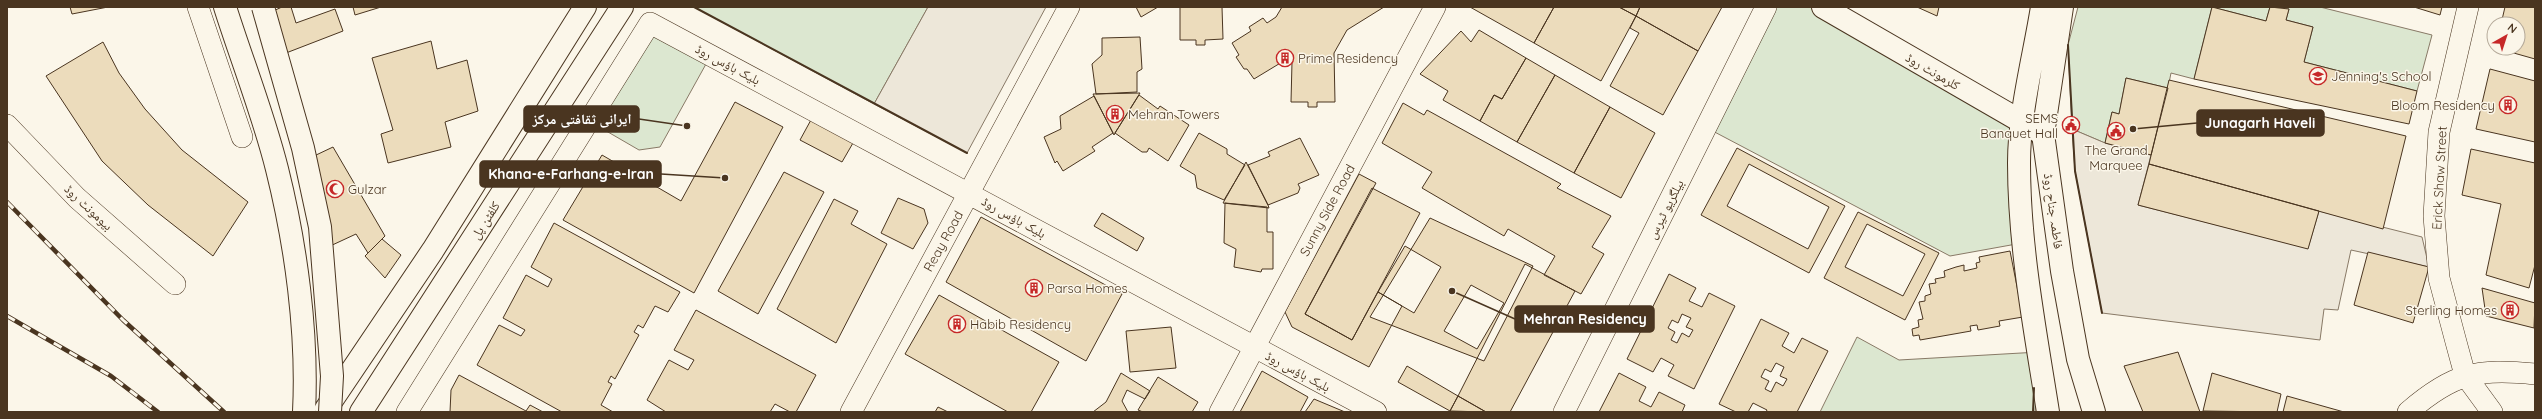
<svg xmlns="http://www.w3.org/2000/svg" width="2542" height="419" viewBox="0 0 2542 419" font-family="Quicksand,'Noto Naskh Arabic',sans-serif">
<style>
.green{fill:#dce7d0;stroke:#887966}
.parking{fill:#ede7d9;stroke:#887966}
.building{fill:#ecdcbc;stroke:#4a3520;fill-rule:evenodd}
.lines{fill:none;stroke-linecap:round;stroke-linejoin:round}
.minor-casing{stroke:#4a3520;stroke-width:22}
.tertiary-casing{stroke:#4a3520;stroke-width:24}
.secondary-casing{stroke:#4a3520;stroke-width:24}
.primary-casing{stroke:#4a3520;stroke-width:24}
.minor{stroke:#fbf6e9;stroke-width:21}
.tertiary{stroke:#fbf6e9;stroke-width:22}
.secondary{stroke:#fbf6e9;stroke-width:22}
.primary{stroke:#fbf6e9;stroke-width:22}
.rail-casing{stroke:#4a3520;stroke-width:4.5}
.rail{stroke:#fbf6e9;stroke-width:3;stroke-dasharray:9;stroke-linecap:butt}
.primary-bridge-casing{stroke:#4a3520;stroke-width:24;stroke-linecap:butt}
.primary-bridge{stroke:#fbf6e9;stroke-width:22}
.wall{stroke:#4a3520;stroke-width:2}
.labels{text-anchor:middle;stroke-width:3;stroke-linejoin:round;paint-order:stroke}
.poi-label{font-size:13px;fill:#4a3520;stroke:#fbf6e9;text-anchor:start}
.street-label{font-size:13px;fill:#4a3520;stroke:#fbf6e9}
.leader{fill:none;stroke:#4a3520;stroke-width:1.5}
.callout-dot{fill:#4a3520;stroke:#fbf6e9;stroke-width:1.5}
.callout{fill:#4a3520;stroke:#4a3520;stroke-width:1.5}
.callout-label{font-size:14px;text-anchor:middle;font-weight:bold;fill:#fff}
</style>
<rect width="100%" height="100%" fill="#fbf6e9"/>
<path class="green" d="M694,7H928L874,104Z
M1769,7H1818L2023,123L2022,243L1950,256L1707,128Z
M2078,7H2212L2194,79L2171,73L2168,88L2126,78L2119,114L2112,112L2105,143L2072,129L2068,45Z
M2212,7H2270L2266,21Z
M2281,7H2320L2432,35L2417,91L2304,62L2313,27L2286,20L2289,9Z
M650,22L711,55L660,147L639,150L589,121Z
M1857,337L1899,360L2039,352L2035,412H1820Z"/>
<path class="parking" d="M928,7H1046L967,153L874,104Z
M2072,129L2105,143L2151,155L2138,205L2308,248L2319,211L2422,237L2429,267L2351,250L2338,310L2324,309L2320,340L2102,313L2075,171Z"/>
<path class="building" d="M70,7H108L72,14Z
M282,7H291L296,23L335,9L343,31L286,53L273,11Z
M353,7H381L355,15Z
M1136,7H1158L1141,17Z
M1180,7H1222L1223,39L1205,40V45H1196V40H1180Z
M1282,7H1384L1347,30L1334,53L1335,102H1317V107H1308V102H1291L1292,62L1287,59L1254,79L1247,69H1244L1236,57L1239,55L1232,43L1251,31L1249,27L1263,18L1267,23L1276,17Z
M1470,7H1554L1534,43Z
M1554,7H1619L1636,16L1601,81L1534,43Z
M1619,7H1640L1636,16Z
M1640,7H1722L1698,51L1636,16Z
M1917,7H1939L1937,16Z
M2212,7L2266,21L2270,7L2289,9L2286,20L2313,27L2304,62L2417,91L2409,124L2194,79Z
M2414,7H2442L2440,15Z
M2505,7H2535V59L2496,48H2518V24H2501Z
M1636,16L1698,51L1663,115L1610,86L1639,33L1630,28Z
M1479,30L1526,58L1502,99L1494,95L1480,121L1443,100L1448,91L1420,74L1461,31L1471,42Z
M1140,37L1142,69L1137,72V92L1096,94L1092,64L1102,55V38Z
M431,41L437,69L467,60L478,111L445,122L451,147L388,163L381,134L393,130L372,58Z
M103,42L119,73L145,109L182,150L248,202L213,256L148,205L102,161L46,76Z
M1526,58L1555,75L1517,142L1480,121L1494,95L1502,99Z
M2490,69L2535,81V142L2476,129Z
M1555,75L1610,107L1574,173L1517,142Z
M2126,78L2168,88L2151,155L2105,143L2112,112L2119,114Z
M2169,80L2406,136L2383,229L2149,164Z
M1140,93L1115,133L1114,135L1093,94Z
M1139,95L1158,109L1160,106L1189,125L1168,161L1149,148L1147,152H1142L1115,133Z
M1094,96L1113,133L1092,147L1095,151L1063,171L1057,161L1055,163L1044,137L1061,129L1060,116Z
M735,102L783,127L694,293L563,220L602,155L681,201Z
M1403,103L1424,115L1427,110L1561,184L1557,188L1611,216L1592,247L1604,254L1581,294L1544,275L1555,256L1508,229L1504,236L1422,188L1432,172L1382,143Z
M1610,107L1655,133L1621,198L1574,173Z
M812,118L853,143L842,162L800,140Z
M1199,133L1227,149V154L1245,165L1224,200L1197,188L1195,175L1180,166Z
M1300,138L1319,175L1298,184L1300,188L1298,193L1268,205L1248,165L1270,156L1268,152Z
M333,147L385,236L368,253L356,234L328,247L314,156Z
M1737,148L1845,206L1809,273L1701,215Z
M2471,149L2535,163V265L2529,288L2486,275L2501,204L2462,195Z
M1246,162L1268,205L1269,208L1223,203Z
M1749,164L1829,207L1808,249L1727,206Z
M2149,164L2319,211L2308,249L2138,205Z
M784,172L824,192L758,314L718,291Z
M1359,174L1376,183L1305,314L1352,340L1378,292L1402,306L1369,367L1292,327L1285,312Z
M1372,188L1420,213L1352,340L1305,314Z
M898,198L924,209L928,223L913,249L881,233Z
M834,199L858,211L851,224L887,244L836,343L777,309Z
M1225,203L1267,207V232H1273V269H1262L1261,272L1234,267L1236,249L1224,243Z
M1858,212L1939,253L1905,320L1824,278Z
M1102,213L1144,238L1137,251L1094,226Z
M981,217L1122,294L1086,361L946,282Z
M1430,218L1533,266L1484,361L1370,317Z
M554,223L680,292L668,312L655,306L643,328L638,325L634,332L639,335L615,379L611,376L608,382L612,384L601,405L613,412H562L477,365L499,325L521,336L525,330L503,318L526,275L548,287L552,279L531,267Z
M1867,224L1925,254L1903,296L1845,267Z
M382,239L401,255L385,278L365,256Z
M1405,246L1441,267L1414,313L1378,292Z
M2010,251L2023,317L1999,321L2000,326L1978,330L1977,325L1970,326L1971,331L1920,340L1919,335L1913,336L1912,329L1919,327L1918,320L1923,319L1919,302L1925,301V296L1931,294L1929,284L1936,283L1935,279L1945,277L1944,271L1956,267L1964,265V271L1977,268L1976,263L1980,262L1979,257Z
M2368,252L2429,267L2413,323L2354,305Z
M1525,264L1575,291L1510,412H1486L1458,396Z
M1669,274L1696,288L1689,301L1702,307L1709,293L1735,306L1694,389L1668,376L1674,365L1661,358L1653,372L1627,359ZM1682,314L1691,318L1686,327L1693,330L1689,337L1682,333L1677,343L1671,340L1675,332L1668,328L1672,320L1678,323Z
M1471,285L1504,303L1477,349L1444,331Z
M2482,288L2535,303L2534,328L2486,316Z
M939,295L1059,362L1031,412H1008L905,354Z
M696,310L816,375L796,412H790L775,404L770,412H666L647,400L669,360L688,370L694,360L674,350Z
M1761,319L1789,333L1782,346L1794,353L1802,338L1828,351L1797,412H1766L1767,410L1753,403L1748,412H1736L1719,404ZM1776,363L1784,367L1780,376L1787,379L1783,386L1776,382L1771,392L1765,389L1769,381L1761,377L1765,369L1771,372Z
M1171,327L1176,368L1130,372L1126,331Z
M2178,352L2200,412H2143L2124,366Z
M1407,366L1458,396L1450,411L1398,382Z
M1262,371L1308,397L1300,412H1240Z
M1121,373L1150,391L1145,399L1127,390L1122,401L1128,412H1093L1106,402Z
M1619,373L1646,387L1639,401L1651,407L1659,392L1685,405L1682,412H1599Z
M2212,373L2281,394L2277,412L2203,411Z
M459,375L526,411L530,405L543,412H450L451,390Z
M1158,377L1198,402L1192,412H1143L1138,410Z
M1458,396L1486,412L1450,411Z
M2287,396L2344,412H2283Z
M1314,399L1345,412H1305Z
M938,407L948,412H935Z"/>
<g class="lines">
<defs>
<path id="minor" d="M198,7L242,137
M2468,7L2439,132L2434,216L2439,278L2456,342L2465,375L2492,412
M7,125L77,198L175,284
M407,412L650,23L1376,412
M851,412L1069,7
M1220,412L1435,7
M1564,412L1766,7
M2408,412C2453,373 2477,368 2535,374"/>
<path id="tertiary" d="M1823,7L2043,134"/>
<path id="secondary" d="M2042,7C2034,57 2019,112 2019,163C2019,247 2035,329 2048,412
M2062,7L2043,134L2062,271L2078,359L2094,412"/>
<path id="primary" d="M225,7C242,61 263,113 277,169C296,245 308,333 304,412
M326,409L433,250L585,7
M361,412L622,7"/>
</defs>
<use href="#minor" class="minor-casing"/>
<use href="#tertiary" class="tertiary-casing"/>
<use href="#secondary" class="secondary-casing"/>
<use href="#primary" class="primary-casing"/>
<use href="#minor" class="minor"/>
<use href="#tertiary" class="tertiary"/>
<use href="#secondary" class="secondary"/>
<use href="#primary" class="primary"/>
<defs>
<path id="rail" d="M7,202L123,320L224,412
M7,316L111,376L158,412"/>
</defs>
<use href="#rail" class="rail-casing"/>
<use href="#rail" class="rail"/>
<defs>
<path id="primary-bridge" d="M263,7L303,148L320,227L332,376L330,412"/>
</defs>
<use href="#primary-bridge" class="primary-bridge-casing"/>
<use href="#primary-bridge" class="primary-bridge"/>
<path class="wall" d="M694,7L967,153
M2068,45L2075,171L2102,313
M2033,412L2034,388"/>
</g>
<defs>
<symbol id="building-ring" viewBox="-11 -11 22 22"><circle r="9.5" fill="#fbf6e9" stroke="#c62828" stroke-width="1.5"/><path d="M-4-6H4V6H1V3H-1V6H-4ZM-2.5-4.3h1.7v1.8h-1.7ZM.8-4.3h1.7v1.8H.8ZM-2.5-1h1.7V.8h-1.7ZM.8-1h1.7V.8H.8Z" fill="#c62828"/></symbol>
<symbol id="school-ring" viewBox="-11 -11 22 22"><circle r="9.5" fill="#fbf6e9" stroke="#c62828" stroke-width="1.5"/><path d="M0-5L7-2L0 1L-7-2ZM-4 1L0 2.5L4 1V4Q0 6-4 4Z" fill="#c62828"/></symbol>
<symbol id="civic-ring" viewBox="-11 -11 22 22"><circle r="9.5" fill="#fbf6e9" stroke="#c62828" stroke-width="1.5"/><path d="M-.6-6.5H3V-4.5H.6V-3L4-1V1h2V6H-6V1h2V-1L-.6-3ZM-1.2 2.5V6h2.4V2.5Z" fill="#c62828"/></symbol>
<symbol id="mosque-ring" viewBox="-11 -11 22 22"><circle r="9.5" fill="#fbf6e9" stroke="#c62828" stroke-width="1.5"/><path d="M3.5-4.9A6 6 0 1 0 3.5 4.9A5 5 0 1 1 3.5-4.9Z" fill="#c62828"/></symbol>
</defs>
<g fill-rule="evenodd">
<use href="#building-ring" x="1275" y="48" width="20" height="20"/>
<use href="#school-ring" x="2308" y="66" width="20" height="20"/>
<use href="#building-ring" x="2498" y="95" width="20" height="20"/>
<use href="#building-ring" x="1105" y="104" width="20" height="20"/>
<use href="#civic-ring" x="2061" y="115" width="20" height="20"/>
<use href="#civic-ring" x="2106" y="121" width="20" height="20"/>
<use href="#mosque-ring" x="325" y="179" width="20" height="20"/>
<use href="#building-ring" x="1024" y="278" width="20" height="20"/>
<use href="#building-ring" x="2500" y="300" width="20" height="20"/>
<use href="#building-ring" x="947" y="314" width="20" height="20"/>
</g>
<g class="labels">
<g class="poi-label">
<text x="1298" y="63">Prime Residency</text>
<text x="2331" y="81">Jenning's School</text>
<text x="2495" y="110" text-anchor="end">Bloom Residency</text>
<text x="1128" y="119">Mehran Towers</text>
<text x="2058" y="123" text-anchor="end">SEMS<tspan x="2058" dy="15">Banquet Hall</tspan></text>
<text x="2116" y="155" text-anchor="middle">The Grand<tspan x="2116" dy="15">Marquee</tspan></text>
<text x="348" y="194">Gulzar</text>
<text x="1047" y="293">Parsa Homes</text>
<text x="2497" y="315" text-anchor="end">Sterling Homes</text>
<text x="970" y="329">Habib Residency</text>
</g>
<g class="street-label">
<text transform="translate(728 64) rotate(28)" y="5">بلیک ہاؤس روڈ</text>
<text transform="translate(1933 71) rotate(30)" y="5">کلرمونٹ روڈ</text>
<text transform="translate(2439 178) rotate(-87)" y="5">Erick Shaw Street</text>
<text transform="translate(89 207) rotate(43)" y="5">بیومونٹ روڈ</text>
<text transform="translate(1665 209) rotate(-63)" y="5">بیلگریو ٹیرس</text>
<text transform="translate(1327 210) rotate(-62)" y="5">Sunny Side Road</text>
<text transform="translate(2054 211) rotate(82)" y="5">فاطمہ جناح روڈ</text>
<text transform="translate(1014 217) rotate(29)" y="5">بلیک ہاؤس روڈ</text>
<text transform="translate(485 220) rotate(-57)" y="5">کلفٹن پل</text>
<text transform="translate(943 241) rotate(-61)" y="5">Reay Road</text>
<text transform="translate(1298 371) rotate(28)" y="5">بلیک ہاؤس روڈ</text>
</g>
</g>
<path class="leader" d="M687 126L639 119M2133 129L2197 123M725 178L661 174M1452 291L1515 319"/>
<g class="callout-dot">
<circle cx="687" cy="126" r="4"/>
<circle cx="2133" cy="129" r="4"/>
<circle cx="725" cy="178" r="4"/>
<circle cx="1452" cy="291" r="4"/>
</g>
<g class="callout">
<rect x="524" y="106" width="115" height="26" rx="4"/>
<rect x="2197" y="110" width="127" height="26" rx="4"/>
<rect x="480" y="161" width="181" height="26" rx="4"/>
<rect x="1515" y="306" width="139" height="26" rx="4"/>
</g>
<g class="callout-label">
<text x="582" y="124">ایرانی ثقافتی مرکز</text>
<text x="2260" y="128">Junagarh Haveli</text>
<text x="571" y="179">Khana-e-Farhang-e-Iran</text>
<text x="1585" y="324">Mehran Residency</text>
</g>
<rect width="2542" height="419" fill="none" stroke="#4a3520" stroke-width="16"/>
<g transform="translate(2506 36) rotate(39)"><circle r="19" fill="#fbf6e9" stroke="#b4a999"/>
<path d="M0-3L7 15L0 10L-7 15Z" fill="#c62828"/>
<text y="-6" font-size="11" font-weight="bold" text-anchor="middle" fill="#4a3520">N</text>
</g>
</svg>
